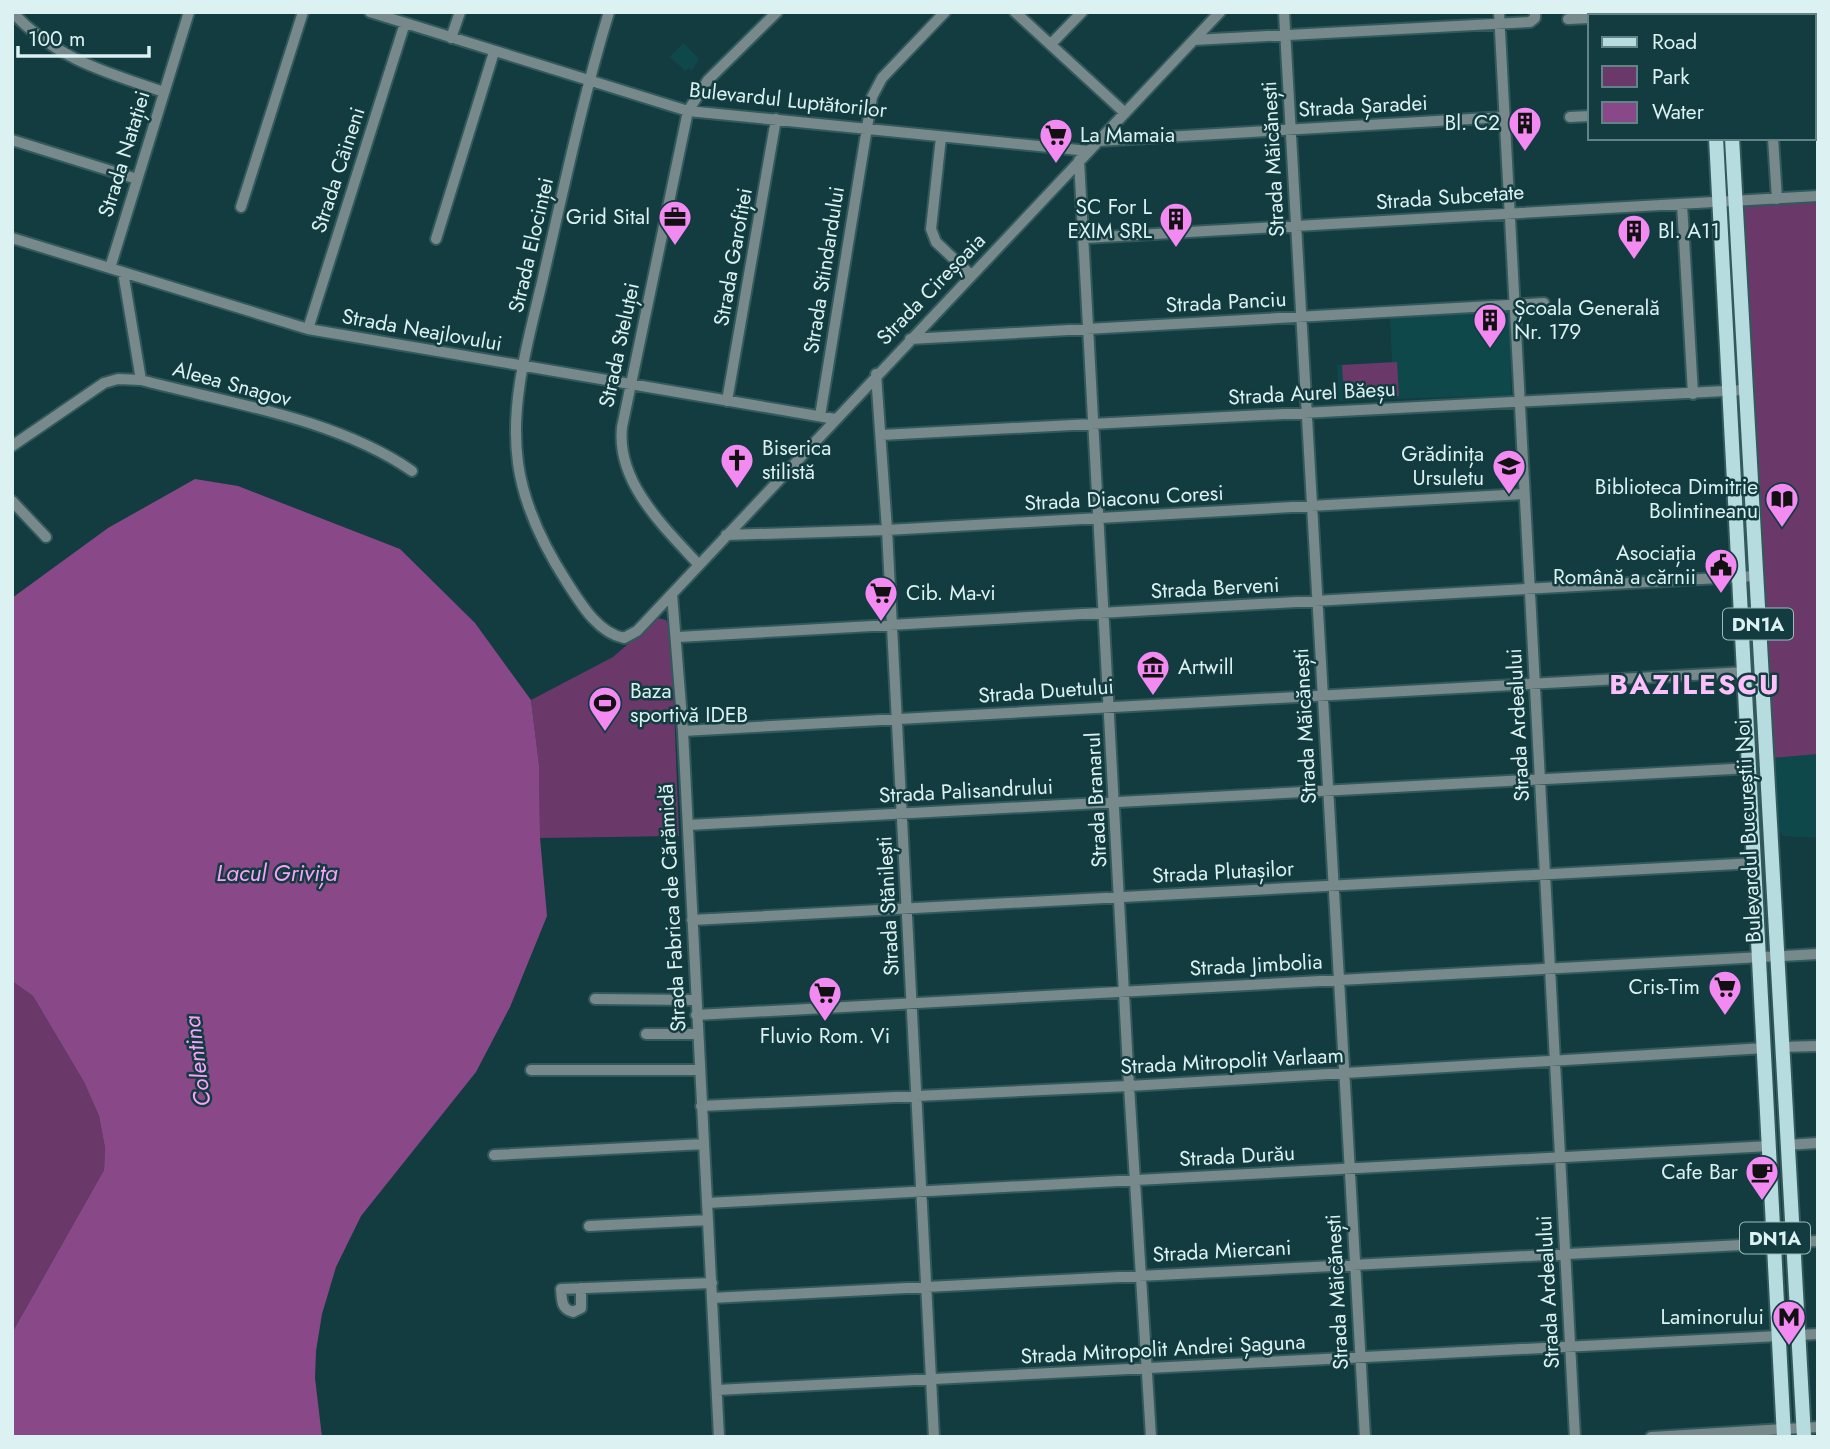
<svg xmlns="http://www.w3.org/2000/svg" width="1830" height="1449" viewBox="0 0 1830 1449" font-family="Jost,sans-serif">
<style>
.built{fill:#0f484b}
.green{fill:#6a396a}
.water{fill:#894989}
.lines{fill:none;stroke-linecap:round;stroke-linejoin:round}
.minor-casing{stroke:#32595c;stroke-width:14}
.major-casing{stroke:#32595c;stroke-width:18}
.minor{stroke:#77898a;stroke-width:10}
.major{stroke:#b7dcdf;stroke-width:14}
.labels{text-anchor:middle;stroke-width:5;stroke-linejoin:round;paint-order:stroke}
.shield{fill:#123c3f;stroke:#9fbbbc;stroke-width:2}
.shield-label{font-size:19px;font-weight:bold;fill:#dcf1f2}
.street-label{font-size:21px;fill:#dcf1f2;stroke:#123c3f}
.poi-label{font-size:21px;fill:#dcf1f2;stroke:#123c3f;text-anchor:end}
.water-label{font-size:23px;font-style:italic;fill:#fba2fa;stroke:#123c3f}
.district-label{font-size:28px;font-weight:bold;letter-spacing:2px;fill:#fcc1fa;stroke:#123c3f}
</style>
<rect width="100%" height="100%" fill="#123c3f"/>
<path class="built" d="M683,43L699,59L692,71L689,68L685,71L670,57Z
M1509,310L1511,395L1339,401L1337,365L1392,362L1390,317Z
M1818,754V838L1783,836L1778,829L1771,758Z"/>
<path class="green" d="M1818,202V754L1771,758L1743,207Z
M1397,362L1399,396L1344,398L1342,365Z
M658,618L666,620L671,628L679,836L540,838L539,765L531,700L613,657Z
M12,981L33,996L84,1082L99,1116L105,1148L104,1170L12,1333Z"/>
<path class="water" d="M195,479L238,486L400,549L475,623L531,700L539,765L540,838L547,916L510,1007L476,1072L361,1216L336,1267L322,1314L316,1351L315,1378L322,1437H12V1333L104,1170L105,1148L99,1116L84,1082L33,996L12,981V598L108,528Z"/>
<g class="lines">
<defs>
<path id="minor" d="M12,12C56,59 105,72 164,92
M370,12L688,111L1089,151
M609,12C583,97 565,183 545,269C531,332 509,398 518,463C524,507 544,547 568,584C581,604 598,633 624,638L637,631L1220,12
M1015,12L1125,113
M1284,12L1365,1437
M1499,12L1575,1437
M1762,12L1763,16
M1632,16L1711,12
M1568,19L1590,18
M451,38L460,12
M1194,40L1530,22L1535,18V12
M1051,44L1082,12
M1570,117L1590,116
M941,137L931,229L936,242L971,275
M1773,138L1777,199
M12,140L137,179
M1097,141L1505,117
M1079,160L1129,1086L1151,1437
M1682,204L1693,394
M241,207L303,12
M12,238L308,329L835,419
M1085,238L1818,196
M436,239L494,52
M110,268L189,12
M123,272L141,380C229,403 337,419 412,471
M308,329L405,23
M910,339L1544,303
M876,374L887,530L934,1437
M727,401L776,119
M820,416L872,97L882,78L945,12
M881,435L1744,390
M12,446L104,383L118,379L141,380
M12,501L46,537
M726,535L887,530L1524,494
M699,565C664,527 616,482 622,427L688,111L708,80L777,12
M672,594L683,731L719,1437
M678,637L1755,576
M683,731L1746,672
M688,825L1751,768
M692,920L1756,863
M595,999L695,1000
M696,1015L1818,954
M646,1034H697
M1781,1047L1818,1046
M531,1070H699
M701,1106L1129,1086L1765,1048
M1786,1145L1818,1143
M494,1155L704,1144
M707,1203L1770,1146
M589,1226L708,1220
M581,1288V1308L573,1312C561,1309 562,1300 561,1289C611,1287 661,1285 712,1283
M712,1298L1818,1241
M1799,1335L1818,1334
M717,1390L1779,1336
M1651,1437L1818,1427"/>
<path id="major" d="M1709,12V16
M1726,12V16
M1716,138L1784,1437
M1732,138L1804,1437"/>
</defs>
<use href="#minor" class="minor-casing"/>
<use href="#major" class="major-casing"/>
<use href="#minor" class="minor"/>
<use href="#major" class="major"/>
</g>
<defs>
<symbol id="building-pin" viewBox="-11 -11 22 30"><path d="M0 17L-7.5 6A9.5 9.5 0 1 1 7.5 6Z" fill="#f38af2" stroke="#123c3f"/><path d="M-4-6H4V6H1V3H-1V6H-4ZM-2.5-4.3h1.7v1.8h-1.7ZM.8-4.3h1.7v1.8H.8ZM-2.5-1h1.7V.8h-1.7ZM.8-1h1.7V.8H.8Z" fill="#111"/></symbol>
<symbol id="supermarket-pin" viewBox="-11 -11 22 30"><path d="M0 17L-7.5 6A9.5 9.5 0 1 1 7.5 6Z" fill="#f38af2" stroke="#123c3f"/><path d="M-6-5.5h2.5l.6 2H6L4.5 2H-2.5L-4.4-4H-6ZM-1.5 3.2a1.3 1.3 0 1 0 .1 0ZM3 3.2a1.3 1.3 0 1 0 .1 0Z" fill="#111"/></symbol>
<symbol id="office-pin" viewBox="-11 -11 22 30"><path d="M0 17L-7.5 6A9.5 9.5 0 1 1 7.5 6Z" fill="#f38af2" stroke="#123c3f"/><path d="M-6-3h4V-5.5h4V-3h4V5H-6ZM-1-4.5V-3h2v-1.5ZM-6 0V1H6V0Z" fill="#111"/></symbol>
<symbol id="church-pin" viewBox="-11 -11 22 30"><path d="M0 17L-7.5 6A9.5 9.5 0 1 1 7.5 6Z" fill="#f38af2" stroke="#123c3f"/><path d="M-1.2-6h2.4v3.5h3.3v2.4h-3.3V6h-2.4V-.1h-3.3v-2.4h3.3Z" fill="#111"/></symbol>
<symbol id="school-pin" viewBox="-11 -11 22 30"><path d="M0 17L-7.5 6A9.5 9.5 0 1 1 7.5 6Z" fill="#f38af2" stroke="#123c3f"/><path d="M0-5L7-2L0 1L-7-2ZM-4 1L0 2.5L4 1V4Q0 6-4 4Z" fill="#111"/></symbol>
<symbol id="library-pin" viewBox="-11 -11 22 30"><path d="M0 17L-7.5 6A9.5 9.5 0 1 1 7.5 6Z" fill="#f38af2" stroke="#123c3f"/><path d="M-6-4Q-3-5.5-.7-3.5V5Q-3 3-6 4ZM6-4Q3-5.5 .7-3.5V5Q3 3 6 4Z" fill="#111"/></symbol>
<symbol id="civic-pin" viewBox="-11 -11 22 30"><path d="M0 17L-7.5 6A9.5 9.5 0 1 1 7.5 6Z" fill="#f38af2" stroke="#123c3f"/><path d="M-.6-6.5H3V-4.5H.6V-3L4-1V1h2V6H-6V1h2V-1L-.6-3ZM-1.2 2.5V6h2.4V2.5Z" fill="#111"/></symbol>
<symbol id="museum-pin" viewBox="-11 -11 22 30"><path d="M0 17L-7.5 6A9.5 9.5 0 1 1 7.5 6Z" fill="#f38af2" stroke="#123c3f"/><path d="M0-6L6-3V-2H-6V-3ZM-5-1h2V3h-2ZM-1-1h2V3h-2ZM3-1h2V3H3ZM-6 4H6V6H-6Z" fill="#111"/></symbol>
<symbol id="stadium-pin" viewBox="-11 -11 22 30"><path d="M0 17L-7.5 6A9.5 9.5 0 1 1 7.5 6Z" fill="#f38af2" stroke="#123c3f"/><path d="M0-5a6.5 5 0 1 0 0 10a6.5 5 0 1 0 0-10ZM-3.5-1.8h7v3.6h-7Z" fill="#111"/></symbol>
<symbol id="cafe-pin" viewBox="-11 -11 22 30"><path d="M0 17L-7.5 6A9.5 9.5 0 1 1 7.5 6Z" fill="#f38af2" stroke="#123c3f"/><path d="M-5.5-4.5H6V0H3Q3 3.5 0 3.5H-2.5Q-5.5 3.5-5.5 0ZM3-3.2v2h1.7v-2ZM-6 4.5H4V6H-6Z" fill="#111"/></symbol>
<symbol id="metro-pin" viewBox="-11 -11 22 30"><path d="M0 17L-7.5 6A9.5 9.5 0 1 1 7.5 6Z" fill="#f38af2" stroke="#123c3f"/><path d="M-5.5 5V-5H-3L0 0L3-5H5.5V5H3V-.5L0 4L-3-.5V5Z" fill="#111"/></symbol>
</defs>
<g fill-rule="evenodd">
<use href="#building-pin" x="1506" y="104" width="38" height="52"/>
<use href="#supermarket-pin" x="1037" y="116" width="38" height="52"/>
<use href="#office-pin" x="656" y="198" width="38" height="52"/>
<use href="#building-pin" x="1157" y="200" width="38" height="52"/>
<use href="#building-pin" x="1615" y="212" width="38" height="52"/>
<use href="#building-pin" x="1471" y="301" width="38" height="52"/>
<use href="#church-pin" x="718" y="441" width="38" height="52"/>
<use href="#school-pin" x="1490" y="447" width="38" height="52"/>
<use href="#library-pin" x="1763" y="480" width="38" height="52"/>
<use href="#civic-pin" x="1702" y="546" width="38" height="52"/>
<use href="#supermarket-pin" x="862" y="574" width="38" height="52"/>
<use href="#museum-pin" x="1134" y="648" width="38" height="52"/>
<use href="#stadium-pin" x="586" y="684" width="38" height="52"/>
<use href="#supermarket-pin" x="1706" y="968" width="38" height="52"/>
<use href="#supermarket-pin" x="806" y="974" width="38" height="52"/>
<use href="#cafe-pin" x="1743" y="1153" width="38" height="52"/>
<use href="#metro-pin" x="1770" y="1298" width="38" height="52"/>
</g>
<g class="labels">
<g class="shield">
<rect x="1723" y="608.5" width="70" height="31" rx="5"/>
<rect x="1740" y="1222.5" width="70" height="31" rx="5"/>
</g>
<g class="shield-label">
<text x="1758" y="631">DN1A</text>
<text x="1775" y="1245">DN1A</text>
</g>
<g class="street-label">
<text transform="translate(788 100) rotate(6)" y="7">Bulevardul Luptătorilor</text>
<text transform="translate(1363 106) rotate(-3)" y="7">Strada Șaradei</text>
<text transform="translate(124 154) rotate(-73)" y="7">Strada Natației</text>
<text transform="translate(1273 159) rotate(-93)" y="7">Strada Măicănești</text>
<text transform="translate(338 170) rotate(-72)" y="7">Strada Câineni</text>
<text transform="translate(1450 197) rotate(-4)" y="7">Strada Subcetate</text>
<text transform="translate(531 245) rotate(-77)" y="7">Strada Elocinței</text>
<text transform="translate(733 257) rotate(-80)" y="7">Strada Garofiței</text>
<text transform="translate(824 270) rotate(-81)" y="7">Strada Stindardului</text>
<text transform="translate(931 289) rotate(-46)" y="7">Strada Cireșoaia</text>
<text transform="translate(1226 302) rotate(-3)" y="7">Strada Panciu</text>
<text transform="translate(422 330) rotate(10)" y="7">Strada Neajlovului</text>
<text transform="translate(619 345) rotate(-78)" y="7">Strada Steluței</text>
<text transform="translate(232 384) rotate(15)" y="7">Aleea Snagov</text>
<text transform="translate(1312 393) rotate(-3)" y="7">Strada Aurel Băeșu</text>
<text transform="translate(1124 498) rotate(-3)" y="7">Strada Diaconu Coresi</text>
<text transform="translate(1215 588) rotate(-3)" y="7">Strada Berveni</text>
<text transform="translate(1046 691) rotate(-4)" y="7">Strada Duetului</text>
<text transform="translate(1518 725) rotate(-93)" y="7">Strada Ardealului</text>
<text transform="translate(1305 726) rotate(-93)" y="7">Strada Măicănești</text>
<text transform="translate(966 791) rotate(-3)" y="7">Strada Palisandrului</text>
<text transform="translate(1096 800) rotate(-93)" y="7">Strada Branarul</text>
<text transform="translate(1748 831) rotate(-93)" y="7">Bulevardul Bucureștii Noi</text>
<text transform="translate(1223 872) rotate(-3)" y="7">Strada Plutașilor</text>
<text transform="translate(888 906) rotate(-93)" y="7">Strada Stănilești</text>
<text transform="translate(672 908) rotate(-93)" y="7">Strada Fabrica de Cărămidă</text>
<text transform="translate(1256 965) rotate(-3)" y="7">Strada Jimbolia</text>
<text transform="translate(1232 1061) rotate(-3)" y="7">Strada Mitropolit Varlaam</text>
<text transform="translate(1237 1156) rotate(-3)" y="7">Strada Durău</text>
<text transform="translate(1222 1251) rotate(-3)" y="7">Strada Miercani</text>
<text transform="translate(1337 1292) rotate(-93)" y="7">Strada Măicănești</text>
<text transform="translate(1548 1292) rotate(-93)" y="7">Strada Ardealului</text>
<text transform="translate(1163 1349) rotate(-3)" y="7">Strada Mitropolit Andrei Șaguna</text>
</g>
<g class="poi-label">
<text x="1500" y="130">Bl. C2</text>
<text x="1080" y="142" text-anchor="start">La Mamaia</text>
<text x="1152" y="214">SC For L<tspan x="1152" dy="24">EXIM SRL</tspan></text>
<text x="650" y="224">Grid Sital</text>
<text x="1658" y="238" text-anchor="start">Bl. A11</text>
<text x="1514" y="315" text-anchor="start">Școala Generală<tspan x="1514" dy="24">Nr. 179</tspan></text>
<text x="762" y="455" text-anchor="start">Biserica<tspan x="762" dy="24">stilistă</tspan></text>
<text x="1484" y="461">Grădinița<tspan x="1484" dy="24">Ursuletu</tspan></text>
<text x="1758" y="494">Biblioteca Dimitrie<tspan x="1758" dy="24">Bolintineanu</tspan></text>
<text x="1696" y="560">Asociația<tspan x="1696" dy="24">Română a cărnii</tspan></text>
<text x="906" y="600" text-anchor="start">Cib. Ma-vi</text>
<text x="1178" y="674" text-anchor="start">Artwill</text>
<text x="630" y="698" text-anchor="start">Baza<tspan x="630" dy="24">sportivă IDEB</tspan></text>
<text x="1700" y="994">Cris-Tim</text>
<text x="825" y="1043" text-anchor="middle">Fluvio Rom. Vi</text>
<text x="1738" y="1179">Cafe Bar</text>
<text x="1764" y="1324">Laminorului</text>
</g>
<g class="water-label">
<text x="277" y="881">Lacul Grivița</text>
<text transform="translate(197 1061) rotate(-97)" y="8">Colentina</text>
</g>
<g class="district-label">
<text x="1695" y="694">BAZILESCU</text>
</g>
</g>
<rect width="1830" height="1449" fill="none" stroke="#dcf1f2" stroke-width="28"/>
<rect x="1588" y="14" width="228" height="126" fill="#123c3f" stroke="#638487" stroke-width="2"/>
<rect x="1602" y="37" width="35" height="10" fill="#b7dcdf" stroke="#638487" stroke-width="2"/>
<text x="1652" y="49" font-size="21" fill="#dcf1f2">Road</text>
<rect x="1602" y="66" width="35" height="21" fill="#6a396a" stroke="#638487" stroke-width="2"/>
<text x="1652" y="84" font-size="21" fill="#dcf1f2">Park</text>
<rect x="1602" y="102" width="35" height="21" fill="#894989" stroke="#638487" stroke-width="2"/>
<text x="1652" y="119" font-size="21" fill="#dcf1f2">Water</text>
<path d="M18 46v10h131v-10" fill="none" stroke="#dcf1f2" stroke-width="3.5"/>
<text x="28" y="46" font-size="21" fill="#dcf1f2" stroke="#123c3f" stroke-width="5" paint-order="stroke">100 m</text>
</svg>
